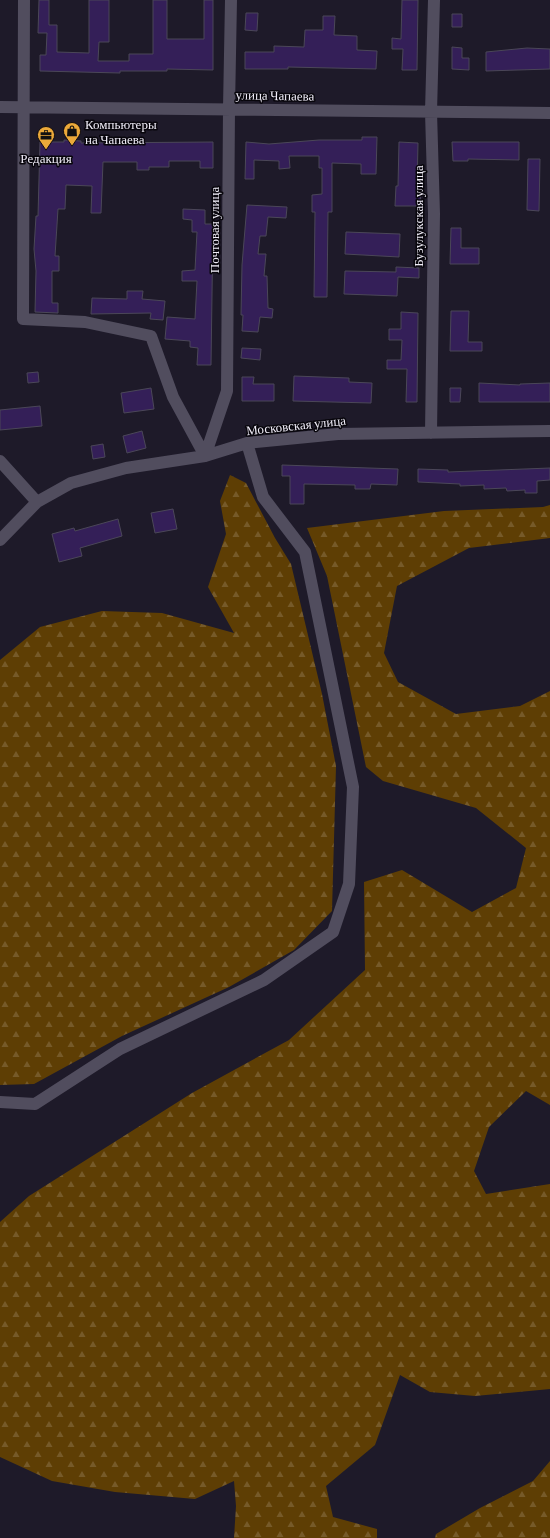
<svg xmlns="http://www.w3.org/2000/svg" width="550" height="1538" viewBox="0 0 550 1538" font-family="'Crimson Pro',serif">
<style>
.forest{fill:url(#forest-firs)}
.building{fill:#341f58;stroke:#4b4758}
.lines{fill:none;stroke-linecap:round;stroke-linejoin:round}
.minor{stroke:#514d5e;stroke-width:12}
.labels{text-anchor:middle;stroke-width:3;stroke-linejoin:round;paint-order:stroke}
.street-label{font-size:13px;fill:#f1eef9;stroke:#08060c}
.poi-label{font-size:13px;fill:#f1eef9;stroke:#08060c;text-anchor:start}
</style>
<defs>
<pattern id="forest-firs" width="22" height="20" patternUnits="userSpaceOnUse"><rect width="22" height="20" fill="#5e3e04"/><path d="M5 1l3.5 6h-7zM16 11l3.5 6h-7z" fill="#765a29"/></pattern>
</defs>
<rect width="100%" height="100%" fill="#1e1a29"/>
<path class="forest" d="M230,475L246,483L275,538L291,564L322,694L336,766L332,911L294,950L229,987L122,1036L34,1084L0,1085V660L40,627L102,611L162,613L234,633L208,587L226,534L220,501Z
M550,505V538L469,548L397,586L384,653L398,682L456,714L520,706L550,691V1105L526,1091L489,1127L474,1171L486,1194L550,1184V1389L475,1396L430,1392L400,1375L375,1445L326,1486L333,1517L377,1529V1538H234L236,1506L234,1481L195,1499L115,1492L52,1481L0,1457V1222L29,1196L192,1093L289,1040L365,970L364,882L402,870L472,912L516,888L526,848L476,808L383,781L366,767L327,576L307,528L444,511L543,507Z
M550,1461V1538H435L436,1534L480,1508L533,1481Z"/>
<path class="building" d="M39,0H49V25H57V52L89,53V0H109V42H99L98,61H129V54H153V0H167V39H204V0H213V70L167,69V71H120V73L40,71V55H46L47,33H38Z
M402,0H418L417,70H402L403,49H392V38L401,39Z
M246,13H258L257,31L245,30Z
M452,14H462V27H452Z
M323,16H335L334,35L357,36V50L377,51L376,69L288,67V69H245V52H274V46L304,47L305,30H323Z
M452,47L462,48V58H469V70L452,69Z
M527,48L550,49V69L486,71V52Z
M362,137H377L376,174H361V164L332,163V212H328L327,297H314L315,212H312V195L322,194V168H319V156H289L290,168L279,169V161L254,160V179H245L246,142L269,144L319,140H362Z
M64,140L81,141V143L213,142V168H200V161H169V167H149V170H137V162H103L101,213H91L92,186L66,185L65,209H58L55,256H59V271H52V303H58V313L35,312L36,271L34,249L36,216H38L40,142H64Z
M399,142L418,143L417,187H421L420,206H395L396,186H398Z
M452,142H519V160L468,159V161H453Z
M528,159H540L539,211L527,210Z
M247,205L287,207L286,218L268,217L266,236H260L258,254H266L264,276H267L268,308L273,309L272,318L260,317L258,332L242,331L243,315H241L242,265Z
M183,209L205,210V224H213L211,365H197L198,348L190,347V341L165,339L167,317L195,319L197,281H182V271L195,270L197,232H192V220L183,219Z
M451,228H461V248H479V264H450Z
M346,232L400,234L399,257L345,254Z
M396,267L419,268V278L398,277L397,296L344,294L345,271L396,272Z
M127,291H143L142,299L165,301L163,320L150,319L151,313L91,314L92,298L127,299Z
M451,311H469L468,342H482V351H450Z
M401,312L418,313L417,402H406L407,369H387V360H401L402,340H389V329H401Z
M242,348L261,349L260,360L241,358Z
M38,372L39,382L28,383L27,373Z
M294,376L349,378V382L372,383L371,403L293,401Z
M242,377H254L253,384H274V401H242Z
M479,383L520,385V384L550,383V402H479Z
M151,388L154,409L124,413L121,393Z
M450,388H461L460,402H450Z
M40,406L42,426L0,430V410Z
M142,431L146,448L127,453L123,436Z
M103,444L105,457L93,459L91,446Z
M282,465L398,469L397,485L371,484L370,489H355V485L304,484V504H290V476H282Z
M550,468V480L537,481V493H525V490L507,491L506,488L484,489V485L460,486V484L418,482V469L448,470V472Z
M173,509L177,529L155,533L151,513Z
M118,519L122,536L80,548L82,556L59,562L52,534L74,528L75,531Z"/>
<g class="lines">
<path class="minor" d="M24,0L23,319L85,322L151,336L173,397L205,456
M0,107L550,113
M431,433L434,214L431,112L434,0
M205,456L227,391L229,108L231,0
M0,461L37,502
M0,540L37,502L71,483L126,468L205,456L247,443L338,434L550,431
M0,1102L35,1104L120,1049L264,980L333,932L349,884L353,787L305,552L263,497L247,443"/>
</g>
<defs>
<symbol id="shop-pin" viewBox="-11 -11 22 30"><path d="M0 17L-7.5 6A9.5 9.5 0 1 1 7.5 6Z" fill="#eba93a" stroke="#08060c"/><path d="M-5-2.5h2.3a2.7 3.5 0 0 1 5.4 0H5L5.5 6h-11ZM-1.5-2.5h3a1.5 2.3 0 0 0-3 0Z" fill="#111"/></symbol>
<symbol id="office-pin" viewBox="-11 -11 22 30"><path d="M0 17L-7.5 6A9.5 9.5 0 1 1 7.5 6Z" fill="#eba93a" stroke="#08060c"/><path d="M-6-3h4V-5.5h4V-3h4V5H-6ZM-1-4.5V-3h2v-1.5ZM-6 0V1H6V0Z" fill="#111"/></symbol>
</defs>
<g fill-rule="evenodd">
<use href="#shop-pin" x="62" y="121" width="20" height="27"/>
<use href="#office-pin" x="36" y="125" width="20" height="27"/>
</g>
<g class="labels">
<g class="street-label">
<text transform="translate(275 95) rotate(1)" y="5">улица Чапаева</text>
<text transform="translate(418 216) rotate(-90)" y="5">Бузулукская улица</text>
<text transform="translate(214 230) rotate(-90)" y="5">Почтовая улица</text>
<text transform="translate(296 425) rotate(-6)" y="5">Московская улица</text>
</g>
<g class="poi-label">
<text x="85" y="129">Компьютеры<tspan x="85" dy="15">на Чапаева</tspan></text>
<text x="46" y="163" text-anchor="middle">Редакция</text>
</g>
</g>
</svg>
